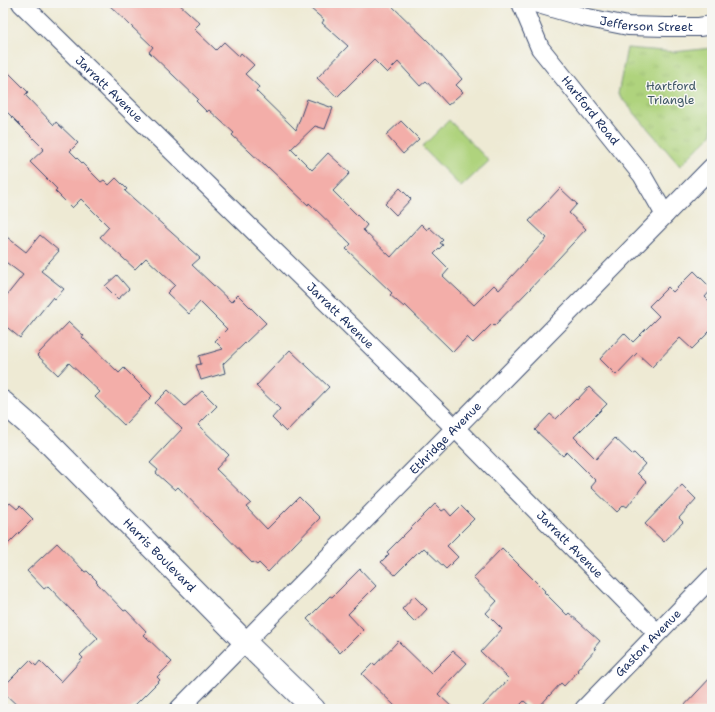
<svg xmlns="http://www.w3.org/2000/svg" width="715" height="712" viewBox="0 0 715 712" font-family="'Shantell Sans',sans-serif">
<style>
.grass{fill:#afd37d;stroke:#65816e}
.park{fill:url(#park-tufts);stroke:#65816e}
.building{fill:#f3aea9}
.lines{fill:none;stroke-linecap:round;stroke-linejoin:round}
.minor-casing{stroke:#3b4b70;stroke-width:20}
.tertiary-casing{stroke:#3b4b70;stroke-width:24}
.minor{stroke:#fff;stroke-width:18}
.tertiary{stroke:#fff;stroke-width:22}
.labels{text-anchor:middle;stroke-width:3;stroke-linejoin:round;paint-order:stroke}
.street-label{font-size:12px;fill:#1b2f5e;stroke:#f6f6f2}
.park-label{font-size:12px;fill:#405866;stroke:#f6f6f2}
</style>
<defs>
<pattern id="park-tufts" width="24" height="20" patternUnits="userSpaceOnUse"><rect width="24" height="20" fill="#afd37d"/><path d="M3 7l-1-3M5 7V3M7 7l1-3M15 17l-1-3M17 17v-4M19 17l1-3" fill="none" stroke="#96b56e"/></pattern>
</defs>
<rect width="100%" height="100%" fill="#f6f6f2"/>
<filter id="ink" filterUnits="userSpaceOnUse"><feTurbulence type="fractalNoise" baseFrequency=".025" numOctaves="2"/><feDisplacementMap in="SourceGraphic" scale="8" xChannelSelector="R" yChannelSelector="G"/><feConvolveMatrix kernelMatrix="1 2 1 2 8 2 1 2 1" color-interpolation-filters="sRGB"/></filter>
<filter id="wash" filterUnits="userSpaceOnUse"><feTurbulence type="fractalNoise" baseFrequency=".012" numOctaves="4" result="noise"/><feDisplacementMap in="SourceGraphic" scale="16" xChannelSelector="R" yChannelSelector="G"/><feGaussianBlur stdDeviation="0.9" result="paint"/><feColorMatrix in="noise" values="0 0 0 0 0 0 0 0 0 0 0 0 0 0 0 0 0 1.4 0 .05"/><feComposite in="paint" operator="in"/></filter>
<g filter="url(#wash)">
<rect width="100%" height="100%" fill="#eeead4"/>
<path class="grass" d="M449,120L489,161L461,187L422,147Z"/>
<path class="park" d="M627,48L674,52L712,48V134L680,166L618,94Z"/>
<g id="blocks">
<path class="building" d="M107,3H178L200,23L194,29L216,50L224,42L239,56L241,53L254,65L245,74L259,87L256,91L296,130L307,99L333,108L325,129L315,126L291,149L312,170L328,153L350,173L333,191L367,225L363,230L391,257L421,224L427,230L429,227L443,240L440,243L443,245L434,254L449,269L443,276L474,305L494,285L499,290L547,238L529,221L560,188L577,204L569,213L586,229L530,289L494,326L492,324L473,343L467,337L453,352L405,305L404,307L390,295L392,293L346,249L351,244L309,203L308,205L268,167L267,168L232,135L234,133L209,110L207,112L196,101L198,99L149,52L153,47Z
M304,3H389L430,43L462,79L456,85L463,92L448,105L426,81L420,86L398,62L387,73L374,60L337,97L317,78L348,46L322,23L324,20Z
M3,67L28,92L25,95L54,125L56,122L78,143L70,151L101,182L104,180L109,185L116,178L127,189L125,191L200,258L192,265L231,302L238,295L266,323L223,364L225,373L201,380L196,365L201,364L199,356L223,349L215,341L227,329L200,302L189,314L167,293L175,285L146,258L135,269L100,237L109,227L81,199L72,208L55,191L57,189L30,162L44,149L3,108Z
M401,121L419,139L403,154L386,135Z
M400,188L411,199L396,215L385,204Z
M3,234L26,252L40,235L59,251L41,271L64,289L55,299L53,297L20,338L3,324V300L23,275L3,260Z
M694,271L712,289L705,297L712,304V329L692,349L680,338L652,367L637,353L616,375L600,359L624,333L633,342L659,316L649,306L668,287L673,292Z
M117,275L129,289L118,299L105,286Z
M69,322L84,336L82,337L119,373L124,368L152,396L124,425L95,397L100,392L69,363L58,375L37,355Z
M290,350L329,387L286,432L272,418L280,409L256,386Z
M589,387L607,404L574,437L596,459L615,438L632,454L634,453L645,464L637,473L646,482L627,507L624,505L617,512L591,487L596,481L567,452L563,456L535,430L550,414L556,419L576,399L577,400Z
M168,390L185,406L202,391L217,406L198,425L229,455L216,469L251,503L246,507L267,529L299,497L320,518L268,572L259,563L257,565L253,562L252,563L178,487L175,490L156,473L158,470L150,463L182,429L155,403Z
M682,485L696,499L679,518L683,522L664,542L645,524Z
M10,503L17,509L20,506L33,519L3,549V510Z
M435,504L442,511L445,509L451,516L461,506L474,519L447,546L458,557L446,569L424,548L419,553L418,552L395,575L381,562L389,554L387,552Z
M57,543L85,572L87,571L97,581L96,582L124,611L126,610L147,632L144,635L172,662L157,677L160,680L131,709H21L3,692V687L30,660L36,666L40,661L61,682L83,658L80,655L98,638L48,586L44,589L27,571Z
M502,548L545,591L544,592L567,615L569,613L600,641L594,648L596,649L577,670L578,671L564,686L561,683L537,709H533L524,701L516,709H480L509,679L481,652L502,629L486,613L497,601L473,578Z
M360,569L376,586L348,614L363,630L340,653L307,619L330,596L332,597Z
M414,596L427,609L415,622L402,609Z
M398,641L431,673L453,651L467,663L438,694L454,709H398L362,674L373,663L375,665Z
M712,676V709H681Z"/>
</g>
</g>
<g filter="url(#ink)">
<use href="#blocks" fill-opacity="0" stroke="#3b4b70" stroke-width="1"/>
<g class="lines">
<defs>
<g id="minor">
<path id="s1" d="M21,3L455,428L657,633"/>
<path id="s2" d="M521,3L540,48L642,175L665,215"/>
<path id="s3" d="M535,3L583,17L628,26L666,27H699L712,25"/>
<path id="s4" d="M179,709L712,167"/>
<path id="s5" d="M584,709L712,577"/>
</g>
<g id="tertiary">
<path id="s6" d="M3,402L44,438L245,642L314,709"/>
</g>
</defs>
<use href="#minor" class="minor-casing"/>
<use href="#tertiary" class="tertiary-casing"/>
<use href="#minor" class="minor"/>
<use href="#tertiary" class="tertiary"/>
</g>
</g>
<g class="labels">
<g class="street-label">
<text dy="4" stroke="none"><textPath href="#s3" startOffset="114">Jefferson Street</textPath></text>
<text dy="4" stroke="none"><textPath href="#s1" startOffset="123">Jarratt Avenue</textPath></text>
<text dy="4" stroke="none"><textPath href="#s2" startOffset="129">Hartford Road</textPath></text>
<text dy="4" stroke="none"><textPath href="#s1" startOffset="447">Jarratt Avenue</textPath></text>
<text dy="4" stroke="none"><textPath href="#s4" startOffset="380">Ethridge Avenue</textPath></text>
<text dy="4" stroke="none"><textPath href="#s1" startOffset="771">Jarratt Avenue</textPath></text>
<text dy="4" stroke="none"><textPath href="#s6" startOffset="219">Harris Boulevard</textPath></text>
<text dy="4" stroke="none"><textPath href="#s5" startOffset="92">Gaston Avenue</textPath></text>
</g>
<g class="park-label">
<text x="671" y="90">Hartford<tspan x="671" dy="14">Triangle</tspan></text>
</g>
</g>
<rect width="715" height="712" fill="none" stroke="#f6f6f2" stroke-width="16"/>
</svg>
